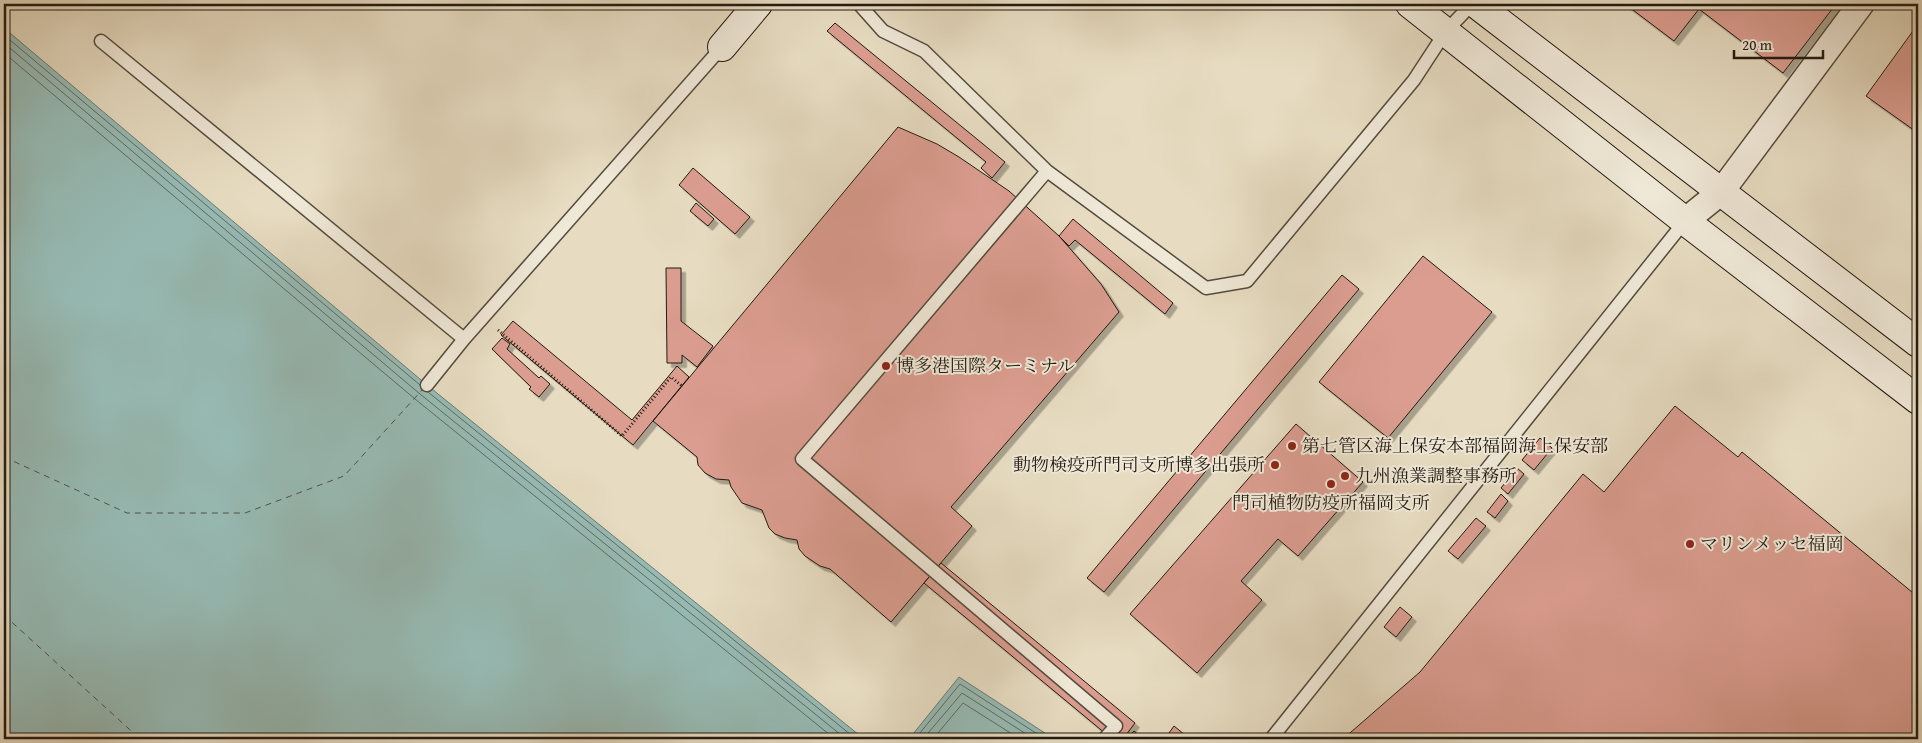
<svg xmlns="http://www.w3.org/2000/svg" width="1922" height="743" viewBox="0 0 1922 743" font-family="'Gentium Book Plus','Noto Serif JP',serif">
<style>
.water{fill:#97bbb5;stroke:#697b73}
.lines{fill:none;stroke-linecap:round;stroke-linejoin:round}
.shore{stroke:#5d6b63;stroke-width:1}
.ferry{stroke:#4c534a;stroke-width:1;stroke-dasharray:6 5;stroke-linecap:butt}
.building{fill:#db9d90;stroke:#231b11;filter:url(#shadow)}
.lane-casing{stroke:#544b3d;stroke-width:15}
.street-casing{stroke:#544b3d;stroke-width:28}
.secondary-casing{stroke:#231b11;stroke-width:30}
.path{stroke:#231b11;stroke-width:3;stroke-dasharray:1 2.5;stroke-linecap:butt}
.lane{stroke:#efe8d7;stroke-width:12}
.street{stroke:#efe8d7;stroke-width:25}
.secondary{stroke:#efe8d7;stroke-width:28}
.poi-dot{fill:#8f2418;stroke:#efe8d7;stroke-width:2}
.labels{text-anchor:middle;stroke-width:4;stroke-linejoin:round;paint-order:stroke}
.poi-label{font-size:18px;fill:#231b11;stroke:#efe8d7;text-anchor:start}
</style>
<defs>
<filter id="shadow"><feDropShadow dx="4.5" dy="4.5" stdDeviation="0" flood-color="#0004"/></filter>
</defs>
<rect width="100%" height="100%" fill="#e7dcc2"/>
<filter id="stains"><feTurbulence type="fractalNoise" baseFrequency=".004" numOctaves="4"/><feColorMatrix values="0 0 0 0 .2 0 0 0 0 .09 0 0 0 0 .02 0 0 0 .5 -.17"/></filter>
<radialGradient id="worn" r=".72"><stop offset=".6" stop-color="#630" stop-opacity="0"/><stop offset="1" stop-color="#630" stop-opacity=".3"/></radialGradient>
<path class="water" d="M4,28L427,385L864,739H4Z
M959,677L1054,739H909Z"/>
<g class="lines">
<path class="shore" d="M4,35L420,385
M4,43L420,394L846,739
M4,53L415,399L835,739
M428,392L856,739
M915,739L960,684L1045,739
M923,739L962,693L1034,739
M933,739L963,703L1020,739"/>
<path class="ferry" d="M4,457L127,513H245L344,476L423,389
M4,615L140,739"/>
</g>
<path class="building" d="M1625,4H1836L1783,73L1699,9L1674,41Z
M835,23L1005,162L992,178L981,168L986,162L827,31Z
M1918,24V133L1866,96Z
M898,127L937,144L959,157L1009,191L1059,236L1101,284L1119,312L951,507L972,526L891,622L830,569L820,566L805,556L799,549L797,540L785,538L775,534L769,528L762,510L742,503L731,487L729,480L716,479L705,473L698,465L697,457L653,421Z
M693,168L750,217L735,234L679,185Z
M696,203L714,219L708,226L690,211Z
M1073,219L1173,303L1165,314L1075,240L1069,246L1059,236Z
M1423,256L1492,312L1388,438L1319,382Z
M666,268H681V321L713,346L697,367L682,355V363H667Z
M1342,275L1359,289L1104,592L1087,578Z
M513,321L632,420L677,366L689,377L633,445L501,335Z
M502,338L510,344L507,349L539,378L541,376L550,384L539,397L529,389L531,387L492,349Z
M1675,406L1738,457L1742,452L1918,597V739H1343L1420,672L1583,474L1604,492Z
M1296,424L1363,482L1298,556L1278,539L1241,581L1262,600L1197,673L1130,614Z
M1540,438L1552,448L1534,470L1522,460Z
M1517,468L1524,474L1508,494L1501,488Z
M1501,494L1508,501L1495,518L1487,512Z
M1476,518L1486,526L1458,559L1448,551Z
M941,563L1135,723L1123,739H1112L924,583Z
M1400,607L1412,617L1396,637L1384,627Z
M1174,726L1190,739H1177L1169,733Z
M1134,731L1140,736L1136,739H1126Z"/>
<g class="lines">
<defs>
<path id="lane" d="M859,4L883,31L924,51L1047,171L1206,288L1247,281L1414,80L1446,31L1472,4
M101,41L464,339
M1047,171L802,459L1116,726L1104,739
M427,385L464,339L722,47
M1271,739L1685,221"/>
<path id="street" d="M1685,221L1721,192L1861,4"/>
<path id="secondary" d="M1410,4L1685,221L1918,400
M1476,4L1918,343
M722,47L758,4"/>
</defs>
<use href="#lane" class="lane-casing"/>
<use href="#street" class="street-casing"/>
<use href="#secondary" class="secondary-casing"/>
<path class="path" d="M498,330L622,436L671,377L682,386"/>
<use href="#lane" class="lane"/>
<use href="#street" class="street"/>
<use href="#secondary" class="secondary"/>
</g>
<g class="poi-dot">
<circle cx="886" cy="366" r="5"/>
<circle cx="1292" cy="446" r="5"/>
<circle cx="1275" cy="465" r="5"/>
<circle cx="1345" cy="476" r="5"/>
<circle cx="1331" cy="484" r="5"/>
<circle cx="1690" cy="544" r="5"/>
</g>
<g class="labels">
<g class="poi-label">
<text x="896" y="372">博多港国際ターミナル</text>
<text x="1302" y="452">第七管区海上保安本部福岡海上保安部</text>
<text x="1265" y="471" text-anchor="end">動物検疫所門司支所博多出張所</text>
<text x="1355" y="482">九州漁業調整事務所</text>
<text x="1331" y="509" text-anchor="middle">門司植物防疫所福岡支所</text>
<text x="1700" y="550">マリンメッセ福岡</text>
</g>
</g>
<rect width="1922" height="743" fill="none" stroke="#e7dcc2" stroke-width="20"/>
<rect x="5" y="5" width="1912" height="733" fill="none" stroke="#231b11" stroke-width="2.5"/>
<rect x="10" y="10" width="1902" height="723" fill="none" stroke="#231b11"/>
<path d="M1734 50v8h89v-8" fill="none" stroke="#231b11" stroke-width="2.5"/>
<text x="1742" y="50" font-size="15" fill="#231b11" stroke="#efe8d7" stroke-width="4" paint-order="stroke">20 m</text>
<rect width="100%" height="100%" filter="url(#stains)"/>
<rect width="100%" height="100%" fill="url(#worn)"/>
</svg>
